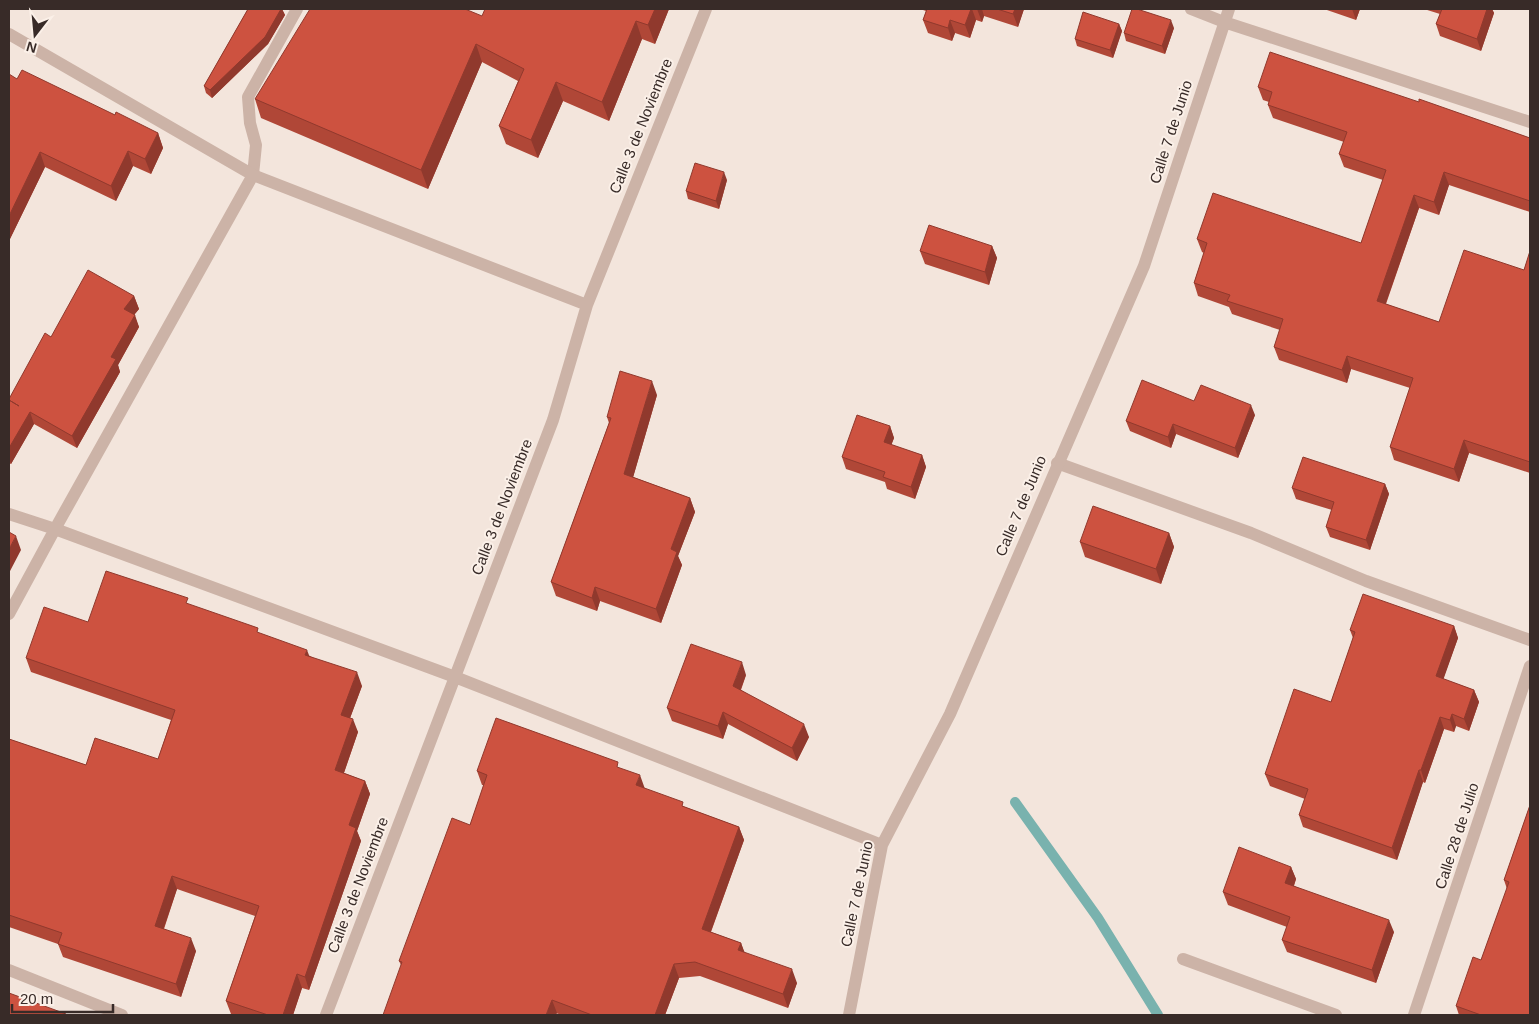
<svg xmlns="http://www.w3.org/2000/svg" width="1539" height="1024" viewBox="0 0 1539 1024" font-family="Arial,sans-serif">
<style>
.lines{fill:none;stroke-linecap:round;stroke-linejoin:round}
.stream{stroke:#79b2ae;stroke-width:10}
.service{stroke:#ccb3a7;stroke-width:12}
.minor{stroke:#ccb3a7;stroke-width:12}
.wall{fill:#b04737}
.shaded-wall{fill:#90392d}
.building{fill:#cd5240;stroke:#90392d}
.labels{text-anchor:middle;stroke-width:4;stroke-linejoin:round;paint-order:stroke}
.street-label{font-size:15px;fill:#382b28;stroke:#fbf0e8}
</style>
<rect width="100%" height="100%" fill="#f3e5dc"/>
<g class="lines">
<path class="stream" d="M1015,802L1098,918L1158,1015"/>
<path class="service" d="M253,175L256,145L250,123L248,97L297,9
M1057,463L1251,533L1366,581L1530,640
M1183,959L1336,1015"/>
<path class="minor" d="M1191,9L1224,22L1530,122
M9,34L253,175L587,305
M9,514L55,529L455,677L882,845
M9,614L55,529L253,175
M9,970L122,1015
M326,1015L553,420L587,305L706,9
M849,1015L882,845L950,714L1144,266L1229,9
M1414,1015L1530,666"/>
</g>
<path class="wall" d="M248,9H282L285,15L268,44L212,98L206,93L204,86Z
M669,9L655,44L642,39L609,121L563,101L538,158L506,144L499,126L518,81L482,62L428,189L261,118L255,99L482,16Z
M920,9H1024L1018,27L984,16L982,22L976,20L970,38L955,33L952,41L928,33L923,20L926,11Z
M1324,9H1360L1356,20Z
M1424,9H1492L1494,13L1481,51L1440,36L1436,24L1440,14Z
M1119,24L1122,31L1113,58L1077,46L1075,39Z
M1174,28L1165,54L1126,41L1124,33Z
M17,79L115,115L158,133L163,148L151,174L133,166L116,201L45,167L9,241Z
M1258,87L1419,102L1530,138V212L1449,185L1439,215L1419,208L1386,304L1439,322L1524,270L1530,251V473L1469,453L1459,482L1394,460L1390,447L1410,388L1351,369L1347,383L1279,360L1274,347L1280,330L1232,314L1229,307L1198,296L1194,283L1204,253L1202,252L1197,239L1361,243L1383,180L1344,167L1339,154L1344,142L1273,118L1268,105L1269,102L1263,100Z
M727,180L719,209L688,199L686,191Z
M992,246L997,258L989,285L925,264L920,251Z
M134,296L139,309L134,315L139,327L118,365L120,372L77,448L34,424L11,464L9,463V399L51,337Z
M657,395L633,477L690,498L695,512L678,556L682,565L661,623L600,601L597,611L556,596L551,582L609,423L607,417Z
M1194,401L1255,415L1238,458L1176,434L1171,448L1130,431L1126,421Z
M890,426L894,438L891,445L922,455L926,467L915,499L887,489L885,482L846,469L842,457Z
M1385,484L1389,494L1370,550L1330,537L1326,527L1332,510L1296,499L1292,488Z
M1169,533L1174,547L1161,584L1085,557L1080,542Z
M190,605L260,634L310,656L362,686L350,718L358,732L344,773L365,781L370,794L357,831L361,841L309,990L302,988L293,1015H233L231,1014L226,1001L255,916L177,889L164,929L196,951L181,997L63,957L58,944L9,927V739L86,765L158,759L171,720L31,672L26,658L88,622Z
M1454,626L1458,638L1443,679L1474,690L1479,702L1469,731L1456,726L1454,732L1444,729L1425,783L1423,782L1397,860L1303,827L1299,815L1305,799L1270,786L1265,774L1331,702L1353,638L1350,630Z
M746,675L741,690L809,737L797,761L728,724L723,739L672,721L667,708Z
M620,768L645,789L685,807L739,827L744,840L711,932L741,943L744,952L797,983L788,1008L700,976L679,978L665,1015H562L401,965L399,961L470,825L484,785H482L477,771Z
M1530,805V1015H1459L1456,1006L1481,960L1507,889L1504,880Z
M1291,867L1296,879L1294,886L1394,932L1376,983L1287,952L1282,940L1287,927L1228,905L1223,892Z"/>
<path class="shaded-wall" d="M281,9H282L285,15L268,44L212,98L210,90Z
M655,9H669L655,44L648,25Z
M971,9H972L976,20L970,38L965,25Z
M977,9H982L984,16L982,22Z
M1015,9H1024L1018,27L1013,14Z
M1352,9H1360L1356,20Z
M1487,9H1492L1494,13L1481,51L1477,39Z
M950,20L955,33L952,41L948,28Z
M1171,20L1174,28L1165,54L1162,46Z
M636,21L642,39L609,121L602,102Z
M1119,24L1122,31L1113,58L1110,50Z
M476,44L482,62L428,189L421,170Z
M556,82L563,101L538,158L531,140Z
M158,133L163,148L151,174L145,159Z
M128,151L133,166L116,201L111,186Z
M40,152L45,167L9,241V216Z
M724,172L727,180L719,209L716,201Z
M1444,172L1449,185L1439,215L1434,202Z
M1414,195L1419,208L1382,314L1377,301Z
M992,246L997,258L989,285L985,272Z
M134,296L139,309L129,321L124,309Z
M135,315L139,327L118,365L120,372L77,448L72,436L111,357Z
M1347,356L1351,369L1347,383L1342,370Z
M652,381L657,395L630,488L624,474Z
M1251,405L1255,415L1238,458L1235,448Z
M30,412L34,424L11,464L9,458V448Z
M1173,424L1176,434L1171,448L1168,437Z
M890,426L894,438L888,454L884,442Z
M1464,440L1469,453L1459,482L1454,469Z
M922,455L926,467L915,499L911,487Z
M1385,484L1389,494L1370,550L1366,540Z
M690,498L695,512L678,556L682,565L661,623L656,609L671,549Z
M1169,533L1174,547L1161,584L1156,569Z
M16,536L21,550L9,573V549Z
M595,587L600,601L597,611L592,598Z
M1454,626L1458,638L1440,689L1436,676Z
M307,650L312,663L305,655Z
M742,662L746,675L737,699L733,686Z
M357,672L362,686L346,729L341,715Z
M1474,690L1479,702L1469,731L1464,719Z
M723,712L728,724L723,739L718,726Z
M1452,714L1456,726L1454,732L1450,720Z
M1440,717L1444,729L1425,783L1421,770Z
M353,719L358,732L340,784L335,770Z
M804,724L809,737L797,761L792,748Z
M1419,770L1423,782L1397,860L1392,848Z
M640,775L645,789L636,785Z
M365,781L370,794L357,831L361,841L309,990L305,977L349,825Z
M739,827L744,840L707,942L702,929Z
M1291,867L1296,879L1290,896L1285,883Z
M172,876L177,889L160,939L155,926Z
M1389,920L1394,932L1376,983L1372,970Z
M191,938L196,951L181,997L176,984Z
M741,943L746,956L738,950Z
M674,964L679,978L665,1015H655Z
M792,969L797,983L788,1008L783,994Z
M297,974L302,988L293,1015H283Z
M552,1000L557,1013L556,1015H546Z"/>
<path class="building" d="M248,9H281L265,37L210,90L204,86Z
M310,9H465L482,16L485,9H655L648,25L636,21L602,102L556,82L531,140L499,126L524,69L476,44L421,170L255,99Z
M927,9H971L965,25L950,20L948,28L923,20Z
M997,9H1015L1013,14Z
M1132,9H1137L1171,20L1162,46L1124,33Z
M1442,9H1487L1477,39L1436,24Z
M1083,12L1119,24L1110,50L1075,39Z
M1270,52L1419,102V99L1530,138V201L1444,172L1434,202L1414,195L1377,301L1439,322L1464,250L1524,270L1530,251V462L1464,440L1454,469L1390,447L1413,378L1347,356L1342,370L1274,347L1283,319L1227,301L1230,295L1194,283L1207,243L1197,239L1213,193L1361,243L1386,170L1339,154L1347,132L1268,105L1272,92L1258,87Z
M22,70L115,115L116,112L158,133L145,159L128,151L111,186L40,152L9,216V74L17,79Z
M695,163L724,172L716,201L686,191Z
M929,225L992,246L985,272L920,251Z
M88,270L134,296L124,309L135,315L111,357L116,359L72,436L30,412L9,448V400L19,406L9,400V399L45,333L51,337Z
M620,371L652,381L624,474L690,498L671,549L677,552L656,609L595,587L592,598L551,582L611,418L607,417Z
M1142,380L1194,401L1201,385L1251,405L1235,448L1173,424L1168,437L1126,421Z
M857,415L890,426L884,442L922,455L911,487L883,477L885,472L842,457Z
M1303,457L1385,484L1366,540L1326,527L1334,502L1292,488Z
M1093,506L1169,533L1156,569L1080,542Z
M9,532L16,536L9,549Z
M106,571L188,598L186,603L258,628L257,632L307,650L305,655L357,672L341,715L353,719L335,770L365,781L349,825L356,828L305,977L297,974L283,1015H268L226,1001L259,906L172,876L155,926L191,938L176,984L58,944L62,933L9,915V739L86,765L95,738L158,759L175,710L26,658L44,607L88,622Z
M1363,594L1454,626L1436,676L1474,690L1464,719L1452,714L1450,720L1440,717L1421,770H1419L1392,848L1299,815L1308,789L1265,774L1294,689L1331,702L1355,632L1350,630Z
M691,644L742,662L733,686L804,724L792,748L723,712L718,726L667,708Z
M496,718L618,762L617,767L640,775L636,785L683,802L682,806L739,827L702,929L741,943L738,950L792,969L783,994L695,962L674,964L655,1015H592L552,1000L546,1015H383L402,962L399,961L452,818L470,825L487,775L477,771Z
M1530,805V1015H1481L1456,1006L1473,957L1481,960L1509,882L1504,880Z
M1239,847L1291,867L1285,883L1389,920L1372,970L1282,940L1290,917L1223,892Z
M9,993L66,1014V1015H9Z"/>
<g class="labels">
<g class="street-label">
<text transform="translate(641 126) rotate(-68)" y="5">Calle 3 de Noviembre</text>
<text transform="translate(1171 132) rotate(-72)" y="5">Calle 7 de Junio</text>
<text transform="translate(1021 506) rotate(-67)" y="5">Calle 7 de Junio</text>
<text transform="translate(502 507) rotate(-69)" y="5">Calle 3 de Noviembre</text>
<text transform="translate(1457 836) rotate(-72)" y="5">Calle 28 de Julio</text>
<text transform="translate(358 885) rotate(-69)" y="5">Calle 3 de Noviembre</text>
<text transform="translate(857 894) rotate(-78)" y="5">Calle 7 de Junio</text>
</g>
</g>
<rect width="1539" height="1024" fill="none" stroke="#382b28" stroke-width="20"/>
<g transform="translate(35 35) rotate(196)" stroke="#fbf0e8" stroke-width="4" paint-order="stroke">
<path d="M0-4L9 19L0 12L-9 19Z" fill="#382b28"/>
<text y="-8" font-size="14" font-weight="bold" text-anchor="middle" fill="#382b28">N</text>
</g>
<path d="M12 1004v8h101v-8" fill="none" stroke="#382b28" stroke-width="2.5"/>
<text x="20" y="1004" font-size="15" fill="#382b28" stroke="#fbf0e8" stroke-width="4" paint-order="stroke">20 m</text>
</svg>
